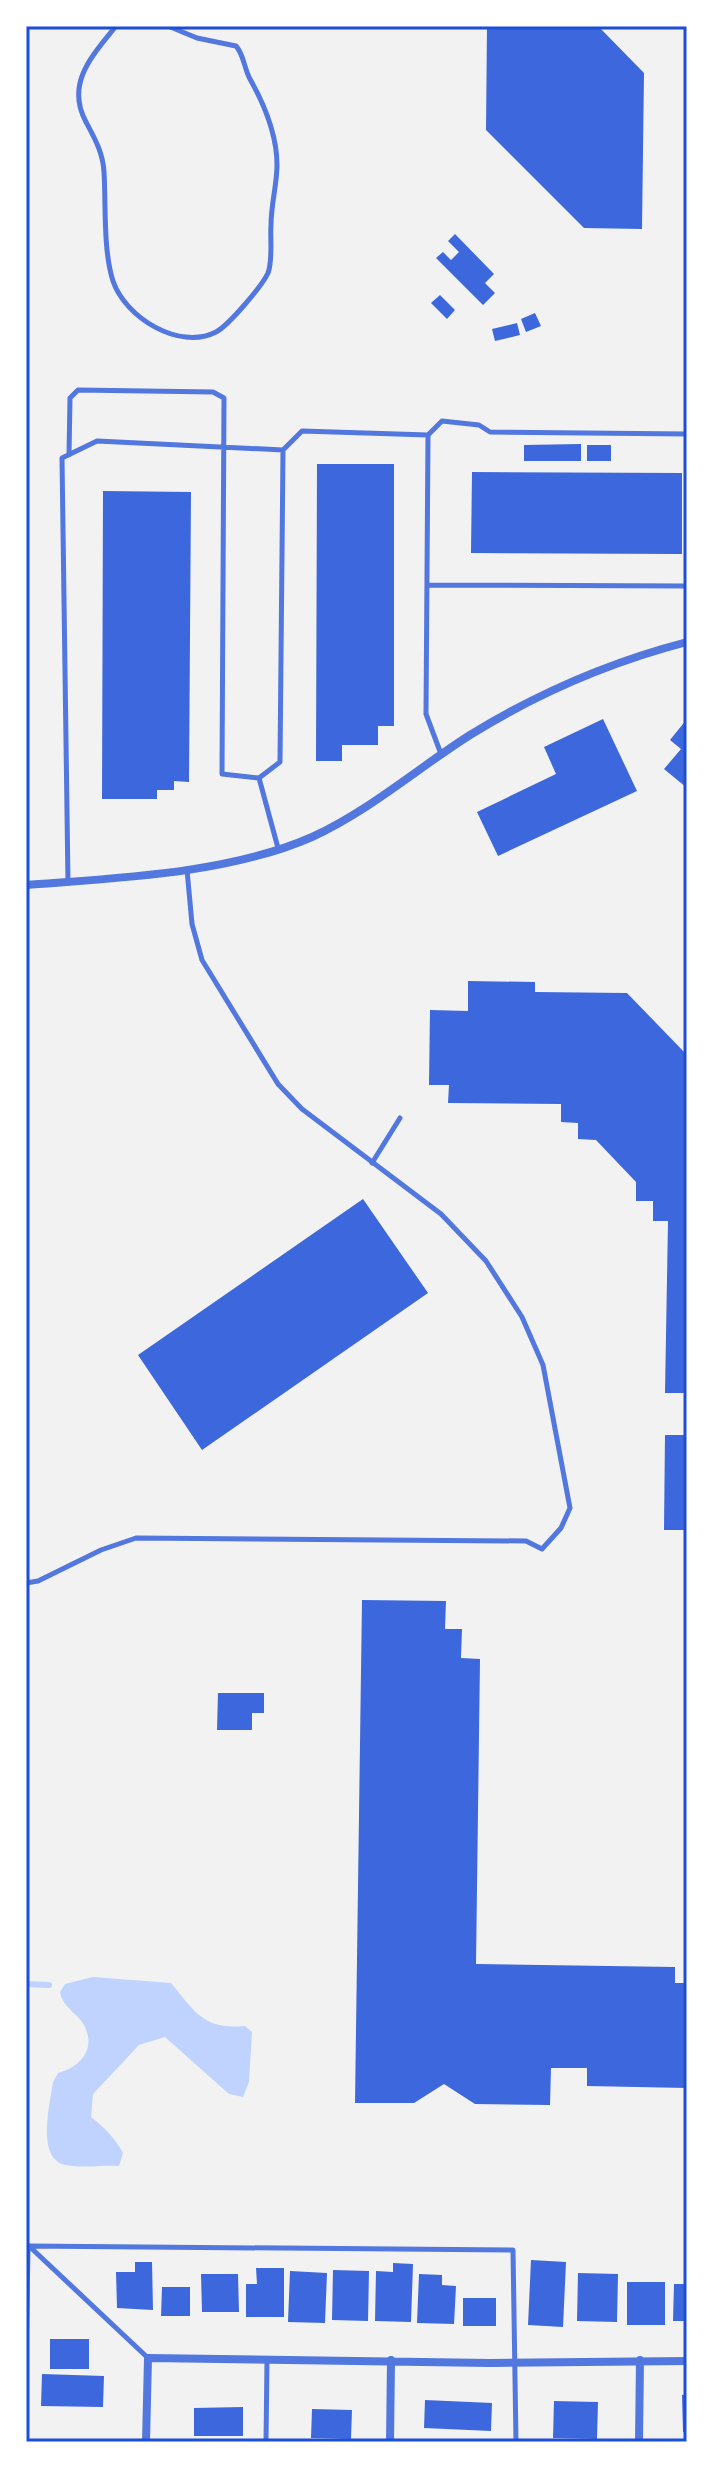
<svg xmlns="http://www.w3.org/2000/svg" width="713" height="2468" viewBox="0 0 713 2468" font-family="Lato,sans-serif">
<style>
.water{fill:#bfd3fe}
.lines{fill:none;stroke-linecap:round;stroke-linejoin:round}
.stream{stroke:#bfd3fe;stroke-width:6}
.building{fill:#3d67dc}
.service{stroke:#5277de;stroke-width:5}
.minor{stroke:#5277de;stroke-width:8}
.neatline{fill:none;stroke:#1d4ed8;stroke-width:3}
</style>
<rect width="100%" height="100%" fill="#f2f2f2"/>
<path class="water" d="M93,1977L171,1983C195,2012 204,2030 245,2026L252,2032L249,2082L243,2097L229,2094L165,2037L139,2045L93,2094L91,2117C104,2127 115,2138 123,2153L119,2166C102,2165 78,2169 62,2164C37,2155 50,2103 53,2082L58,2073C79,2067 96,2051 85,2027C79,2013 63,2009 60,1992L65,1984Z"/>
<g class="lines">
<path class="stream" d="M26,1984L49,1985"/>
</g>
<path class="building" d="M487,26H598L644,73L642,229L584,228L486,130Z
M455,234L494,274L485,283L495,293L483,305L436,258L443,252L451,260L459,252L448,241Z
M440,295L455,310L447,319L431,303Z
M535,313L541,326L526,332L521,319Z
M517,323L520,335L495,341L492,329Z
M581,444V461H524V445Z
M587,445H611V461H587Z
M317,464H394V726H378V745H342V761H316Z
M472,472L682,473V554L471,553Z
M103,491L191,492L189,782L174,781V790H157V799H102Z
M603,719L637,791L498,856L477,812L556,774L544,747Z
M687,719V788L664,769L681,749L670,740Z
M468,981L535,982V992L627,993L687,1055V1393H665L668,1221H653V1201H636V1182L596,1140L578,1139V1123L561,1122V1104L448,1103L449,1085H429L430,1010L468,1011Z
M363,1199L428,1293L202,1450L138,1355Z
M665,1435H687V1530H664Z
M362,1600L446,1601L445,1629H462L461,1658L480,1659L476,1964L675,1967V1983H687V2088L587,2086V2068H551L550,2105L475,2104L444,2084L414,2103H355Z
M218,1693H264V1713H252V1730H217Z
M531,2260L566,2262L563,2327L528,2325Z
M135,2262H152L153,2310L117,2308L116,2272H135Z
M393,2263L413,2264L411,2322L375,2321L376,2271L393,2272Z
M256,2268H284V2317H246V2284H257Z
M333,2270L369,2271L368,2321L332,2320Z
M290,2271L327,2273L325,2323L288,2322Z
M578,2273L618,2274L617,2322L577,2321Z
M201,2274H238L239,2312H202Z
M419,2274L442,2275V2285L456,2286L454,2324L417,2323Z
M627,2282H665V2325H627Z
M674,2284H687V2321H673Z
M162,2287H190V2316H161Z
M463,2298H496V2326H463Z
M50,2339H89V2369H50Z
M42,2374L104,2376L103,2407L41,2406Z
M687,2394V2432H683L682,2395Z
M425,2400L492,2403L491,2431L424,2428Z
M554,2401L598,2402L597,2439L553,2438Z
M243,2407V2436H194V2408Z
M312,2409L352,2410L351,2439L311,2438Z"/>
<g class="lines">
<path class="service" d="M116,26C93,55 65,83 86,122C95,139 103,153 104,172C106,205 103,250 113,281C125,317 179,351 216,332C229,325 262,286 268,273C273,260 270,239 271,225C271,205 277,184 277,165C277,135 264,104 250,79C244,68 244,55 236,46L197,38L168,26
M428,435L426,714L441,754
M69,455L70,398L78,390L213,392L224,398L222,774L259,778L278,848
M427,585L687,586
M259,778L280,762L283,450
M68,882L62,458L97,441L283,450L302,431L428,435L442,421L479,425L490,432L687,434
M372,1163L400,1118
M26,1583L38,1581L101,1550L136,1538L526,1541L542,1549L561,1528L570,1508L543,1365L522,1317L486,1261L441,1214L302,1109L278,1084L202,960L192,924L187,870
M28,2246L513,2250L516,2442
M29,2246L148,2358
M26,2359L28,2247
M266,2442L267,2360"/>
<path class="minor" d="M26,885C117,878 228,874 312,837C369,811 418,768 470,735C538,693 610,662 687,642
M146,2442L148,2358L490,2363L687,2361
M390,2442L391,2360
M639,2442L640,2360"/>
</g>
<rect width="713" height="2468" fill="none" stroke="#ffffff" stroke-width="56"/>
<rect x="28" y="28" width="657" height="2412" class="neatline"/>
</svg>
